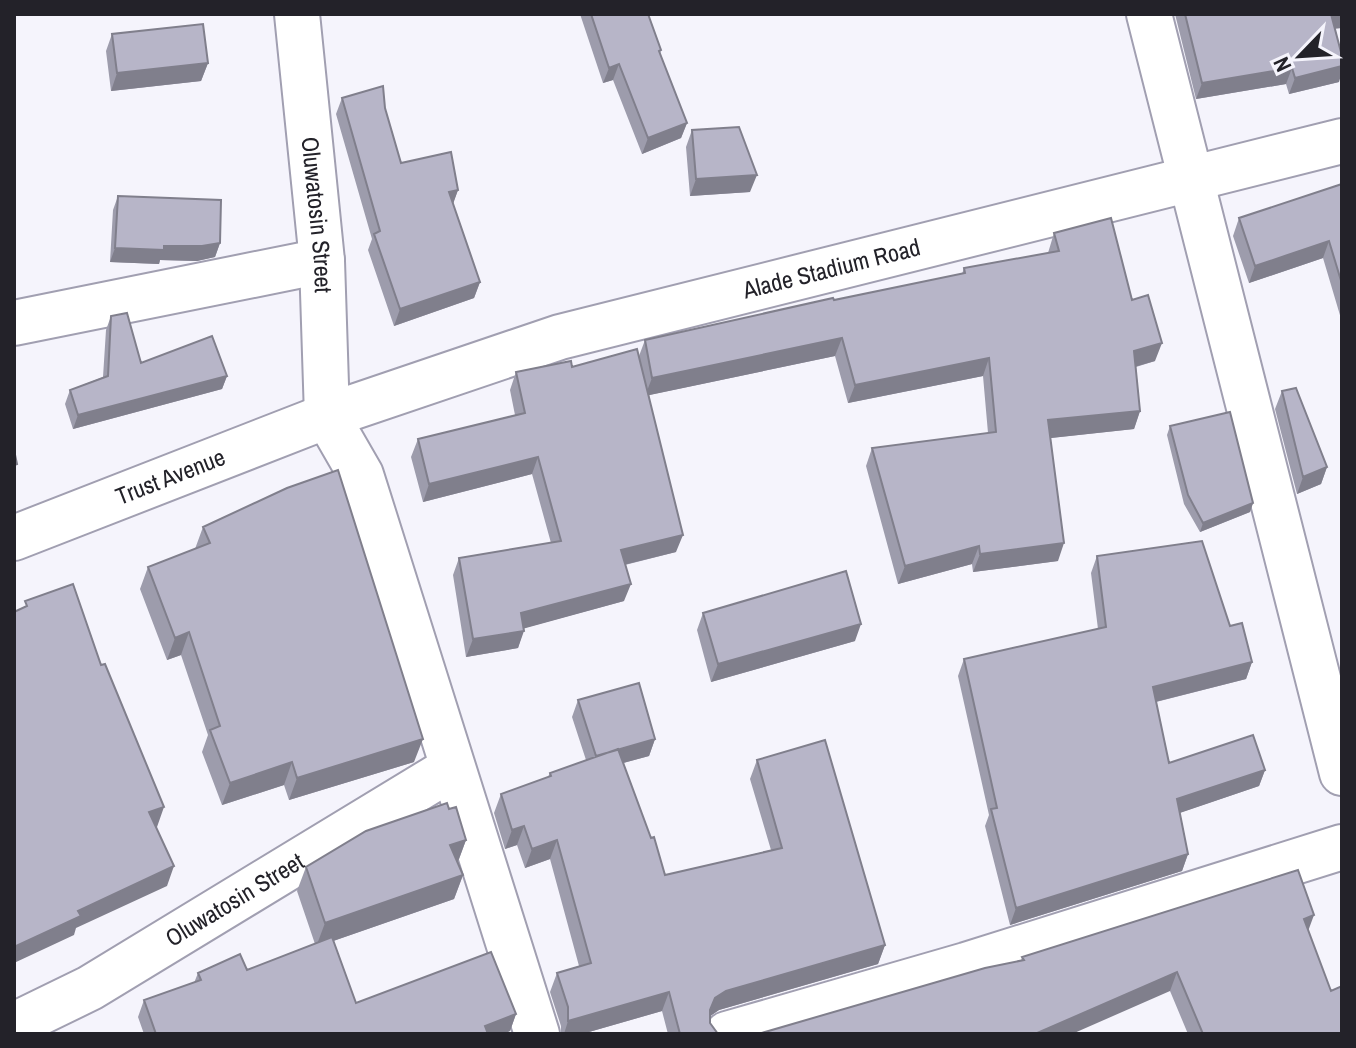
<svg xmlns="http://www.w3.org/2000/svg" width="1356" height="1048" viewBox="0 0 1356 1048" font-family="'Archivo Narrow',sans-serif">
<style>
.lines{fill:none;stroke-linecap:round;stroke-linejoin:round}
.street-casing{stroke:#a19fb1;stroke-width:48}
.secondary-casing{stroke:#a19fb1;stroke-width:48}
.street{stroke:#fff;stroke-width:44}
.secondary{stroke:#fff;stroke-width:44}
.wall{fill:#9d9cac}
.shaded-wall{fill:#807f8c}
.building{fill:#b7b5c8;stroke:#807f8c;stroke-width:2}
.labels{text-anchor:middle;stroke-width:8;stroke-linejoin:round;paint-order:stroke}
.street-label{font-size:24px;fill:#232229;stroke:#f5f4fc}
</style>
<rect width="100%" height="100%" fill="#f5f4fc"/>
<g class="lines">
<defs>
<g id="street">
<path id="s1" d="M297,14L322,261L327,416L361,475L537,1034"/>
<path d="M1149,14L1342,773"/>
<path d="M14,323L322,261"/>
<path id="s2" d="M14,1025L90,988L452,768"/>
<path d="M727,1034L966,965L1342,847"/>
</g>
<g id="secondary">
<path id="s3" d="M14,538L327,416L560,337L1342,141"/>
</g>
</defs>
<use href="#street" class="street-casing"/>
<use href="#secondary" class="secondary-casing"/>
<use href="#street" class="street"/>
<use href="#secondary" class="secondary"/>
</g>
<path class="wall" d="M580,14H648L661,50L660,54L687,123L681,138L642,154L613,80L603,83Z
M1175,14H1342L1335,29L1339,82L1289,94L1286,84L1196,99Z
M112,34L208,63L201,81L111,91L106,51Z
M342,98L385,108L401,163L458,190L453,203L480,282L474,298L394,326L368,250L372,239L336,114Z
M692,130L750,192L690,196L686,147Z
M1342,184V322L1323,258L1249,283L1233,236L1239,218Z
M118,196L220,243L215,257L197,261L160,260L159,264L110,262L113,210Z
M1054,233L1132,300L1155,361L1136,367L1140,411L1134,429L1050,438L1058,561L973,572L972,564L898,584L866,466L872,448L988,433L983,376L848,403L835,356L649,395L676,552L625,565L624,601L524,628L518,648L466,657L453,575L459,558L551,543L532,474L423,502L411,457L418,439L515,415L510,390L516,372L572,367L639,356L645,340L962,274L964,268L1048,253Z
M111,316L141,363L227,376L222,389L73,429L65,404L70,390L103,377L106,330Z
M1282,391L1327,467L1321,484L1297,494L1275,409Z
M1170,426L1253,503L1250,512L1200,532L1184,504L1167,435Z
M203,527L414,762L289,800L284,785L222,805L202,752L208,735L181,655L167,660L140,589L148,567L195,549Z
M1097,556L1230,626L1252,662L1246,679L1156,702L1169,763L1265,770L1259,786L1179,813L1188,854L1182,871L1010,925L985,826L989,815L958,676L964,659L1098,629L1091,573Z
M703,613L855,641L711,682L697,630Z
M578,700L655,739L649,756L623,763L665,875L771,850L750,779L757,760L885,945L878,964L719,1010L710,1016V1023L718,1034H668L662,1011L582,1034H561V1026L550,992L557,973L579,966L550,859L525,868L517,845L505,849L494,813L501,794L548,777L550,773L586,760L572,717Z
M449,809L466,840L458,862L463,875L454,899L333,941L356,1003L516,1014L510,1031L503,1034H144L138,1017L144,1000L194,983L198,973L247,970L315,944L297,891L306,867Z
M1308,931L1331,991L1342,1034H1188L1170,991L1021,961L1022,957Z"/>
<path class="shaded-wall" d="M1331,14H1342V28L1325,30Z
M208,63L201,81L111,91L117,73Z
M619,64L613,80L603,83L609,68Z
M1342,66V72L1339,82L1289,94L1295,78Z
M1292,68L1286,84L1196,99L1202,83Z
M687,123L681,138L642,154L648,138Z
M757,175L750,192L690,196L696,179Z
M458,190L452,207L449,192Z
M1329,241L1323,258L1249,283L1255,266Z
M220,243L215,257L197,261L160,260L159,264L110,262L115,248Z
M480,282L474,298L394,326L400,309Z
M842,338L835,356L645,396L652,378Z
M1162,343L1155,361L1127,369L1134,351Z
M989,358L983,376L848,403L855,385Z
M227,376L222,389L73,429L78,415Z
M1140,411L1134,429L1042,439L1048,420Z
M538,457L532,474L423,502L429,484Z
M1327,467L1321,484L1297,494L1303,477Z
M1253,503L1250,512L1200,532L1203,523Z
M683,535L676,552L615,567L621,550Z
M1064,543L1058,561L973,572L980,554Z
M979,546L972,564L898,584L905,566Z
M631,584L624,601L515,631L521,613Z
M861,624L855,641L711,682L718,664Z
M524,631L518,648L466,657L473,639Z
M189,632L181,655L167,660L175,638Z
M1252,662L1246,679L1147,704L1153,687Z
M423,739L414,762L289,800L297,778Z
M655,739L649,756L590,772L596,756Z
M292,762L284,785L222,805L230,783Z
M1265,770L1259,786L1171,816L1177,799Z
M164,807L157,827L142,832L149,812Z
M524,826L517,845L505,849L512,830Z
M466,840L457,864L450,845Z
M557,840L550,859L525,868L532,849Z
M1188,854L1182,871L1010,925L1016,908Z
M174,866L167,886L76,928L74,935L14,963V947L78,911Z
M463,875L454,899L316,947L325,923Z
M1314,915L1307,934L1304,919Z
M885,945L878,964L719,1010L709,1017L710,1010L715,998L726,991Z
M1177,972L1170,991L1072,1034H1035Z
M669,992L662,1011L582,1034H564L568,1021Z
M516,1014L510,1031L503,1034H482L485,1026Z"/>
<path class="building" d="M591,14H648L661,50L659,51L687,123L648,138L619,64L609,68Z
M1185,14H1333H1331L1342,56V66L1295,78L1292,68L1202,83Z
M203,24L208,63L117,73L112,34Z
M383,86L385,108L401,163L451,152L458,190L449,192L480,282L400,309L374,234L380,231L342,98Z
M739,127L757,175L696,179L692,130Z
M1342,184V284L1329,241L1255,266L1239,218Z
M118,196L221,200L220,243L202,246H164V250L115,248Z
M1111,218L1132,300L1148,295L1162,343L1134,351L1140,411L1048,420L1064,543L980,554L979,546L905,566L872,448L996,432L989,358L855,385L842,338L652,378L645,340L833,298L834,300L965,273L964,268L1059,251L1054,233Z
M127,313L141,363L212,336L227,376L78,415L70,390L108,376L111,316Z
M637,349L683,535L621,550L631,584L521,613L524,631L473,639L459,558L561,541L538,457L429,484L418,439L525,413L516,372L571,361L572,367Z
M1296,388L1327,467L1303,477L1282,391Z
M1230,412L1253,503L1203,523L1188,495L1170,426Z
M14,450L17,464L14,465Z
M338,470L423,739L297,778L292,762L230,783L210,730L220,726L189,632L175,638L148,567L210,543L203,527L287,488Z
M1202,541L1230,626L1242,623L1252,662L1153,687L1169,763L1253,735L1265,770L1177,799L1188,854L1016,908L991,809L997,808L964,659L1106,627L1097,556Z
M846,571L861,624L718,664L703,613Z
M73,584L101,665L105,664L164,807L149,812L174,866L78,911L81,916L14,947V612L27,606L25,601Z
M639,683L655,739L596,756L578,700Z
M825,740L885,945L726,991L715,998L710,1010V1023L718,1034H680L669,992L568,1021V1007L557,973L591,963L557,840L532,849L524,826L512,830L501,794L551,776L550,773L618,749L651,838L654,837L665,875L782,848L757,760Z
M447,803L449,809L456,807L466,840L450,845L463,875L325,923L306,867L366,831Z
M1298,870L1314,915L1304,919L1331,991L1342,986V1034H1203L1177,972L1035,1034H758L985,968L1024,960L1022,957Z
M332,937L356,1003L491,952L516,1014L485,1026L488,1034H156L144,1000L201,980L198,973L240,954L247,970Z"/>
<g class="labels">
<g class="street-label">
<text dy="8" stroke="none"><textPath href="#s1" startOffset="202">Oluwatosin Street</textPath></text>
<text dy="8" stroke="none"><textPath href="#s3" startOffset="862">Alade Stadium Road</textPath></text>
<text dy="8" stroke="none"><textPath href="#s3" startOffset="168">Trust Avenue</textPath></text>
<text dy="8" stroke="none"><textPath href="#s2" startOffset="254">Oluwatosin Street</textPath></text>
</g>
</g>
<rect width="1356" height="1048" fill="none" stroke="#232229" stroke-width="32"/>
<g transform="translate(1300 56) rotate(245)" stroke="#f5f4fc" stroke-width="6" paint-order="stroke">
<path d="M0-6L14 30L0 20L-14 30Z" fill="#232229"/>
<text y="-12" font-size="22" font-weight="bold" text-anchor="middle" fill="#232229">N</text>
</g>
</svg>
